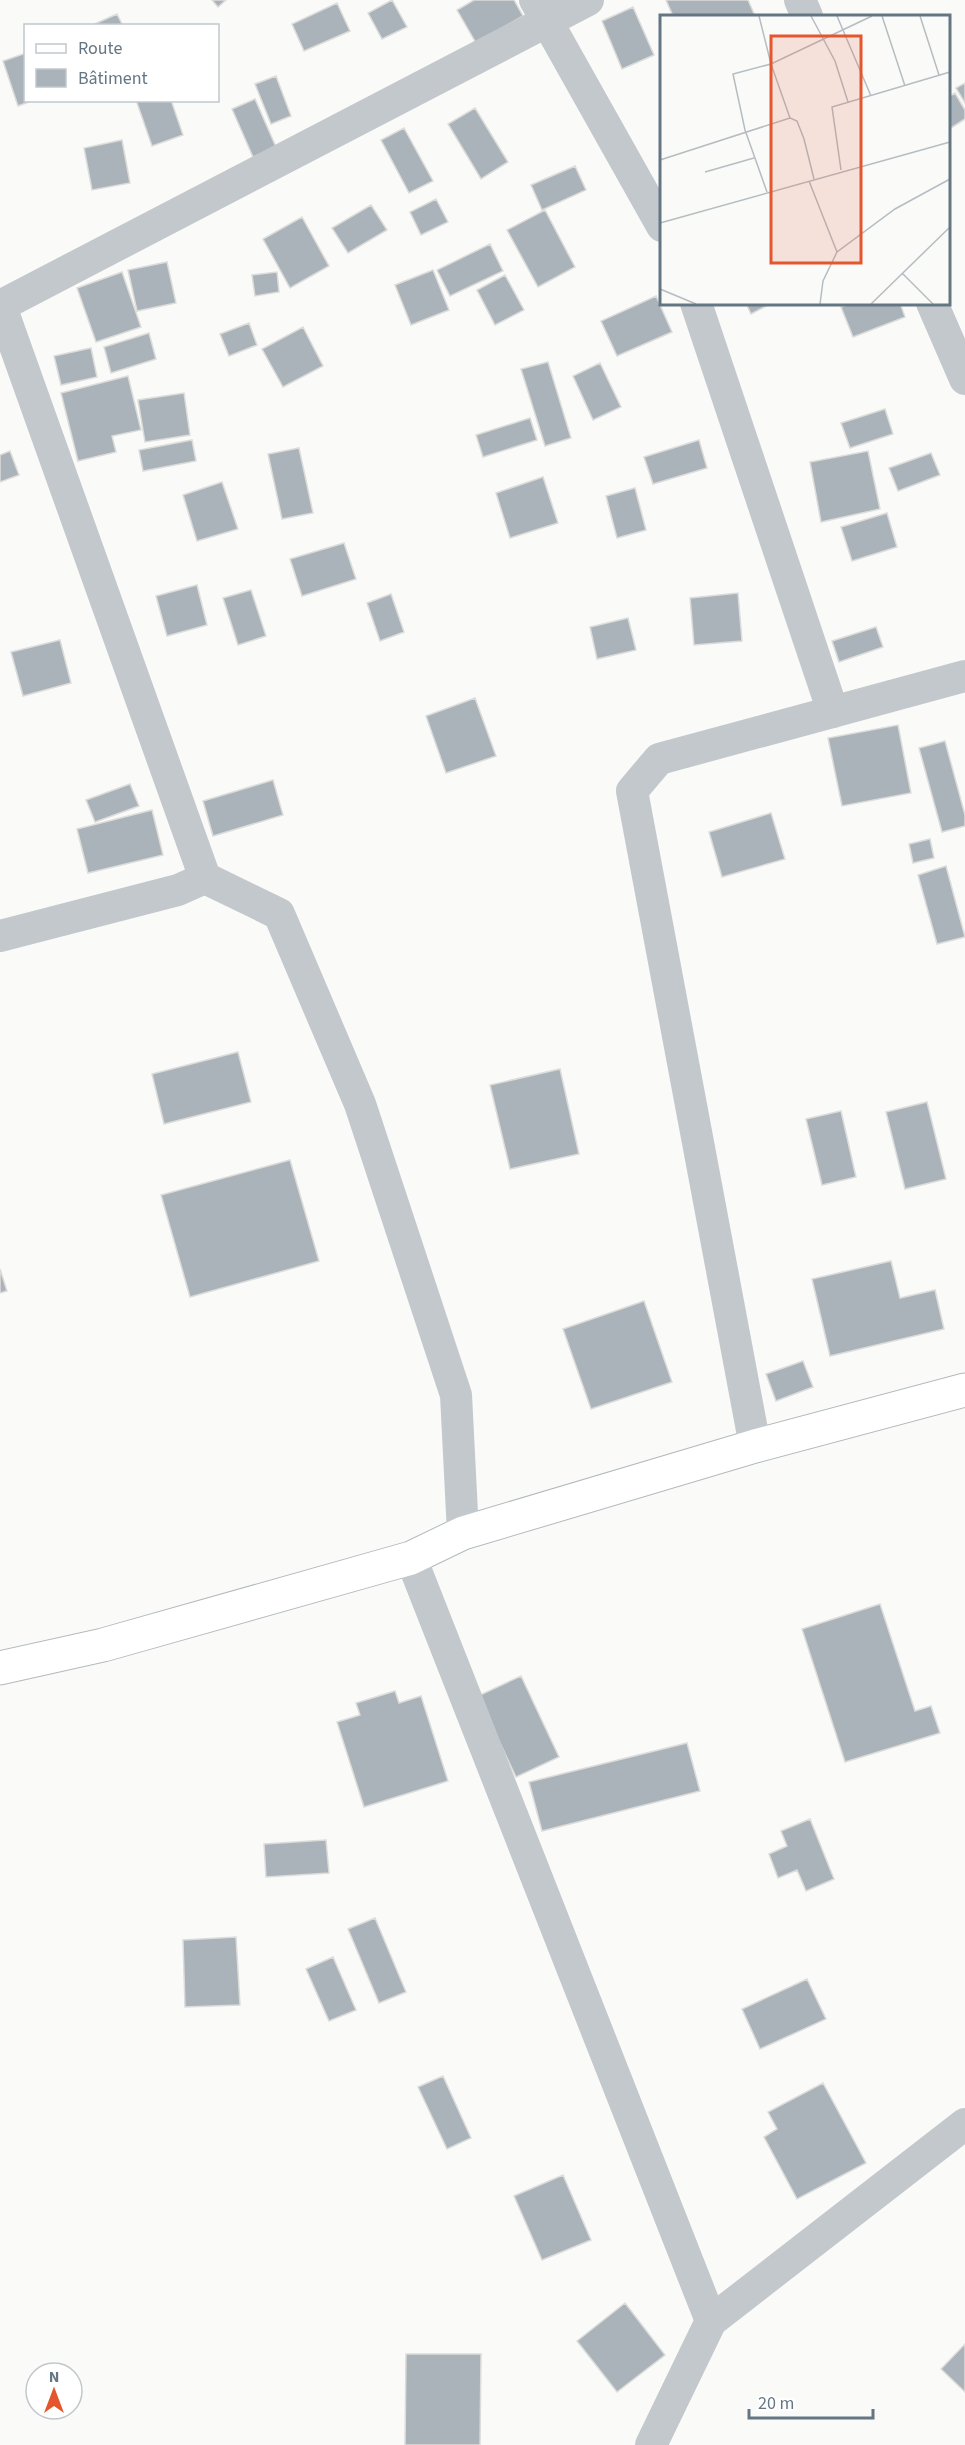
<svg xmlns="http://www.w3.org/2000/svg" width="965" height="2445" viewBox="0 0 965 2445" font-family="'Source Sans 3',sans-serif">
<style>
.building{fill:#aab3b9;stroke:#dcdcda;stroke-width:1.5}
.lines{fill:none;stroke-linecap:round;stroke-linejoin:round}
.secondary-casing{stroke:#b3babf;stroke-width:35}
.street{stroke:#c3c8cc;stroke-width:32}
.secondary{stroke:#fff;stroke-width:33}
.inset-road{fill:none;stroke:#b5bdc2;stroke-width:1.5}
.view{fill:#e4572e;fill-opacity:0.15;stroke:#e4572e;stroke-width:3}
.inset-edge{fill:none;stroke:#657683;stroke-width:3}
</style>
<rect width="100%" height="100%" fill="#fafaf8"/>
<path class="building" d="M212,0H226L218,7Z
M392,0L407,27L382,39L368,13Z
M474,0H514L523,16L476,43L457,10Z
M666,0H748L755,16H673Z
M337,3L350,31L304,51L292,24Z
M633,7L654,55L622,69L602,21Z
M117,14L123,26H90Z
M26,53V100H34L18,106L3,61Z
M276,76L291,116L271,124L255,84Z
M965,83V103L956,88Z
M955,93L965,110V119L951,128L948,125V97Z
M255,99L276,147L253,157L232,109Z
M136,100H171L183,135L152,146Z
M475,108L508,162L481,179L448,124Z
M404,128L433,181L409,193L381,140Z
M122,140L130,183L92,190L84,148Z
M575,166L586,190L542,210L531,185Z
M436,199L448,222L421,235L410,212Z
M371,205L387,230L348,253L332,228Z
M545,210L575,267L538,287L507,230Z
M302,217L329,266L290,288L263,239Z
M490,244L503,271L450,296L437,270Z
M167,262L176,303L137,311L128,270Z
M433,270L449,310L411,325L395,285Z
M122,272L141,327L96,342L77,288Z
M277,272L279,292L255,296L252,275Z
M505,275L524,310L495,325L477,290Z
M656,296L672,332L617,356L601,321Z
M746,303H772L751,314Z
M853,303H900L905,317L853,337L841,307Z
M249,323L257,345L229,356L220,334Z
M303,327L323,366L283,387L262,349Z
M149,333L156,359L111,373L104,347Z
M91,348L97,377L61,385L54,356Z
M548,362L571,438L545,446L521,369Z
M600,363L621,407L593,420L573,376Z
M128,376L141,430L112,436L116,452L78,461L61,393Z
M184,393L190,435L145,442L138,400Z
M885,409L893,434L850,448L841,423Z
M530,418L537,440L483,457L476,435Z
M192,440L196,461L143,471L139,450Z
M699,440L707,468L653,484L644,457Z
M299,448L313,513L282,519L268,454Z
M10,451L19,475L0,482V455Z
M868,451L880,509L821,522L810,462Z
M931,453L940,475L898,491L889,468Z
M543,477L558,523L510,538L496,493Z
M222,482L238,529L197,541L183,495Z
M635,488L646,530L617,538L606,496Z
M887,513L897,547L852,561L841,527Z
M344,543L356,579L302,596L290,559Z
M197,585L207,625L167,636L156,596Z
M251,590L266,636L238,645L223,598Z
M738,593L742,641L694,645L690,598Z
M391,594L404,632L380,641L367,603Z
M628,618L636,650L597,659L590,627Z
M876,627L883,647L839,662L832,641Z
M60,640L71,683L23,696L11,652Z
M475,698L496,756L446,773L426,716Z
M898,725L911,793L842,806L828,738Z
M945,741L965,815V826L942,832L919,748Z
M273,780L283,815L213,836L203,801Z
M130,784L139,806L95,822L86,800Z
M152,810L163,855L88,873L77,829Z
M771,813L785,859L722,877L709,832Z
M930,839L934,858L913,863L909,844Z
M946,866L965,937L937,944L918,875Z
M238,1052L251,1102L164,1124L152,1074Z
M560,1069L579,1154L510,1169L490,1085Z
M927,1102L946,1179L905,1189L886,1112Z
M841,1111L856,1177L822,1185L806,1119Z
M290,1160L319,1261L190,1297L161,1195Z
M891,1261L900,1298L935,1290L944,1329L830,1356L812,1279Z
M0,1269L7,1291L0,1293Z
M644,1301L672,1382L591,1409L563,1329Z
M803,1361L813,1387L776,1401L766,1374Z
M880,1604L915,1711L931,1706L940,1733L845,1762L802,1629Z
M521,1676L559,1757L516,1777L478,1696Z
M395,1691L399,1703L421,1696L448,1781L364,1807L337,1722L360,1715L356,1703Z
M687,1743L700,1791L542,1831L529,1782Z
M810,1819L834,1879L806,1891L797,1870L778,1878L769,1854L787,1846L781,1831Z
M326,1840L329,1873L266,1877L264,1844Z
M375,1918L406,1992L379,2003L348,1929Z
M236,1937L240,2005L185,2007L183,1940Z
M333,1957L356,2010L329,2021L306,1969Z
M807,1979L826,2019L760,2049L742,2009Z
M443,2076L471,2138L447,2149L418,2087Z
M823,2083L866,2163L797,2199L764,2137L777,2129L768,2112Z
M563,2175L591,2240L542,2260L514,2196Z
M625,2303L665,2355L617,2392L577,2341Z
M965,2344V2392L941,2369Z
M406,2354H481L480,2445H405Z"/>
<g class="lines">
<defs>
<path id="secondary" d="M0,1668L103,1645L411,1558L463,1533L755,1446L965,1390"/>
</defs>
<use href="#secondary" class="secondary-casing"/>
<path class="street" d="M535,0L662,226
M800,0L807,16
M696,303L833,712
M932,303L965,379
M0,304L205,878L279,914L360,1104L456,1395L463,1533
M0,306L588,0
M0,936L178,890L205,878
M755,1446L632,791L659,759L965,676
M411,1558L711,2321
M651,2445L711,2321L965,2124"/>
<use href="#secondary" class="secondary"/>
</g>
<g transform="translate(660 15)">
<rect width="290" height="290" fill="#fafaf8"/>
<path class="inset-road" d="M99,1L111,49L130,103L137,106L144,124L154,164M151,1L175,46L188,87M177,1L211,81M222,1L245,71M260,1L279,60M0,145L130,103M181,155L172,92L290,57M45,157L94,143M149,166L177,237M107,177L85,115L73,59L111,49L212,1M0,208L290,127M242,258L273,289M0,274L36,289M160,289L163,266L177,237L235,194L290,164M211,289L290,212"/>
<path class="view" d="M111,21H201V248H111Z"/>
<rect width="290" height="290" class="inset-edge"/>
</g>
<rect x="24" y="24" width="195" height="78" fill="#ffffff" stroke="#c1c8cd" stroke-width="1.5"/>
<rect x="36" y="44" width="30" height="9" fill="#ffffff" stroke="#c1c8cd" stroke-width="1.5"/>
<text x="78" y="54" font-size="18" fill="#657683">Route</text>
<rect x="36" y="69" width="30" height="18" fill="#aab3b9" stroke="#c1c8cd" stroke-width="1.5"/>
<text x="78" y="84" font-size="18" fill="#657683">Bâtiment</text>
<g transform="translate(54 2391)"><circle r="28" fill="#ffffff" stroke="#c1c8cd" stroke-width="1.5"/>
<path d="M0-4.5L10 22L0 15L-10 22Z" fill="#e4572e"/>
<text y="-9" font-size="16" font-weight="bold" text-anchor="middle" fill="#657683">N</text>
</g>
<path d="M749 2409v9h124v-9" fill="none" stroke="#657683" stroke-width="3"/>
<text x="758" y="2409" font-size="18" fill="#657683" stroke="#ffffff" stroke-width="4.5" paint-order="stroke">20 m</text>
</svg>
